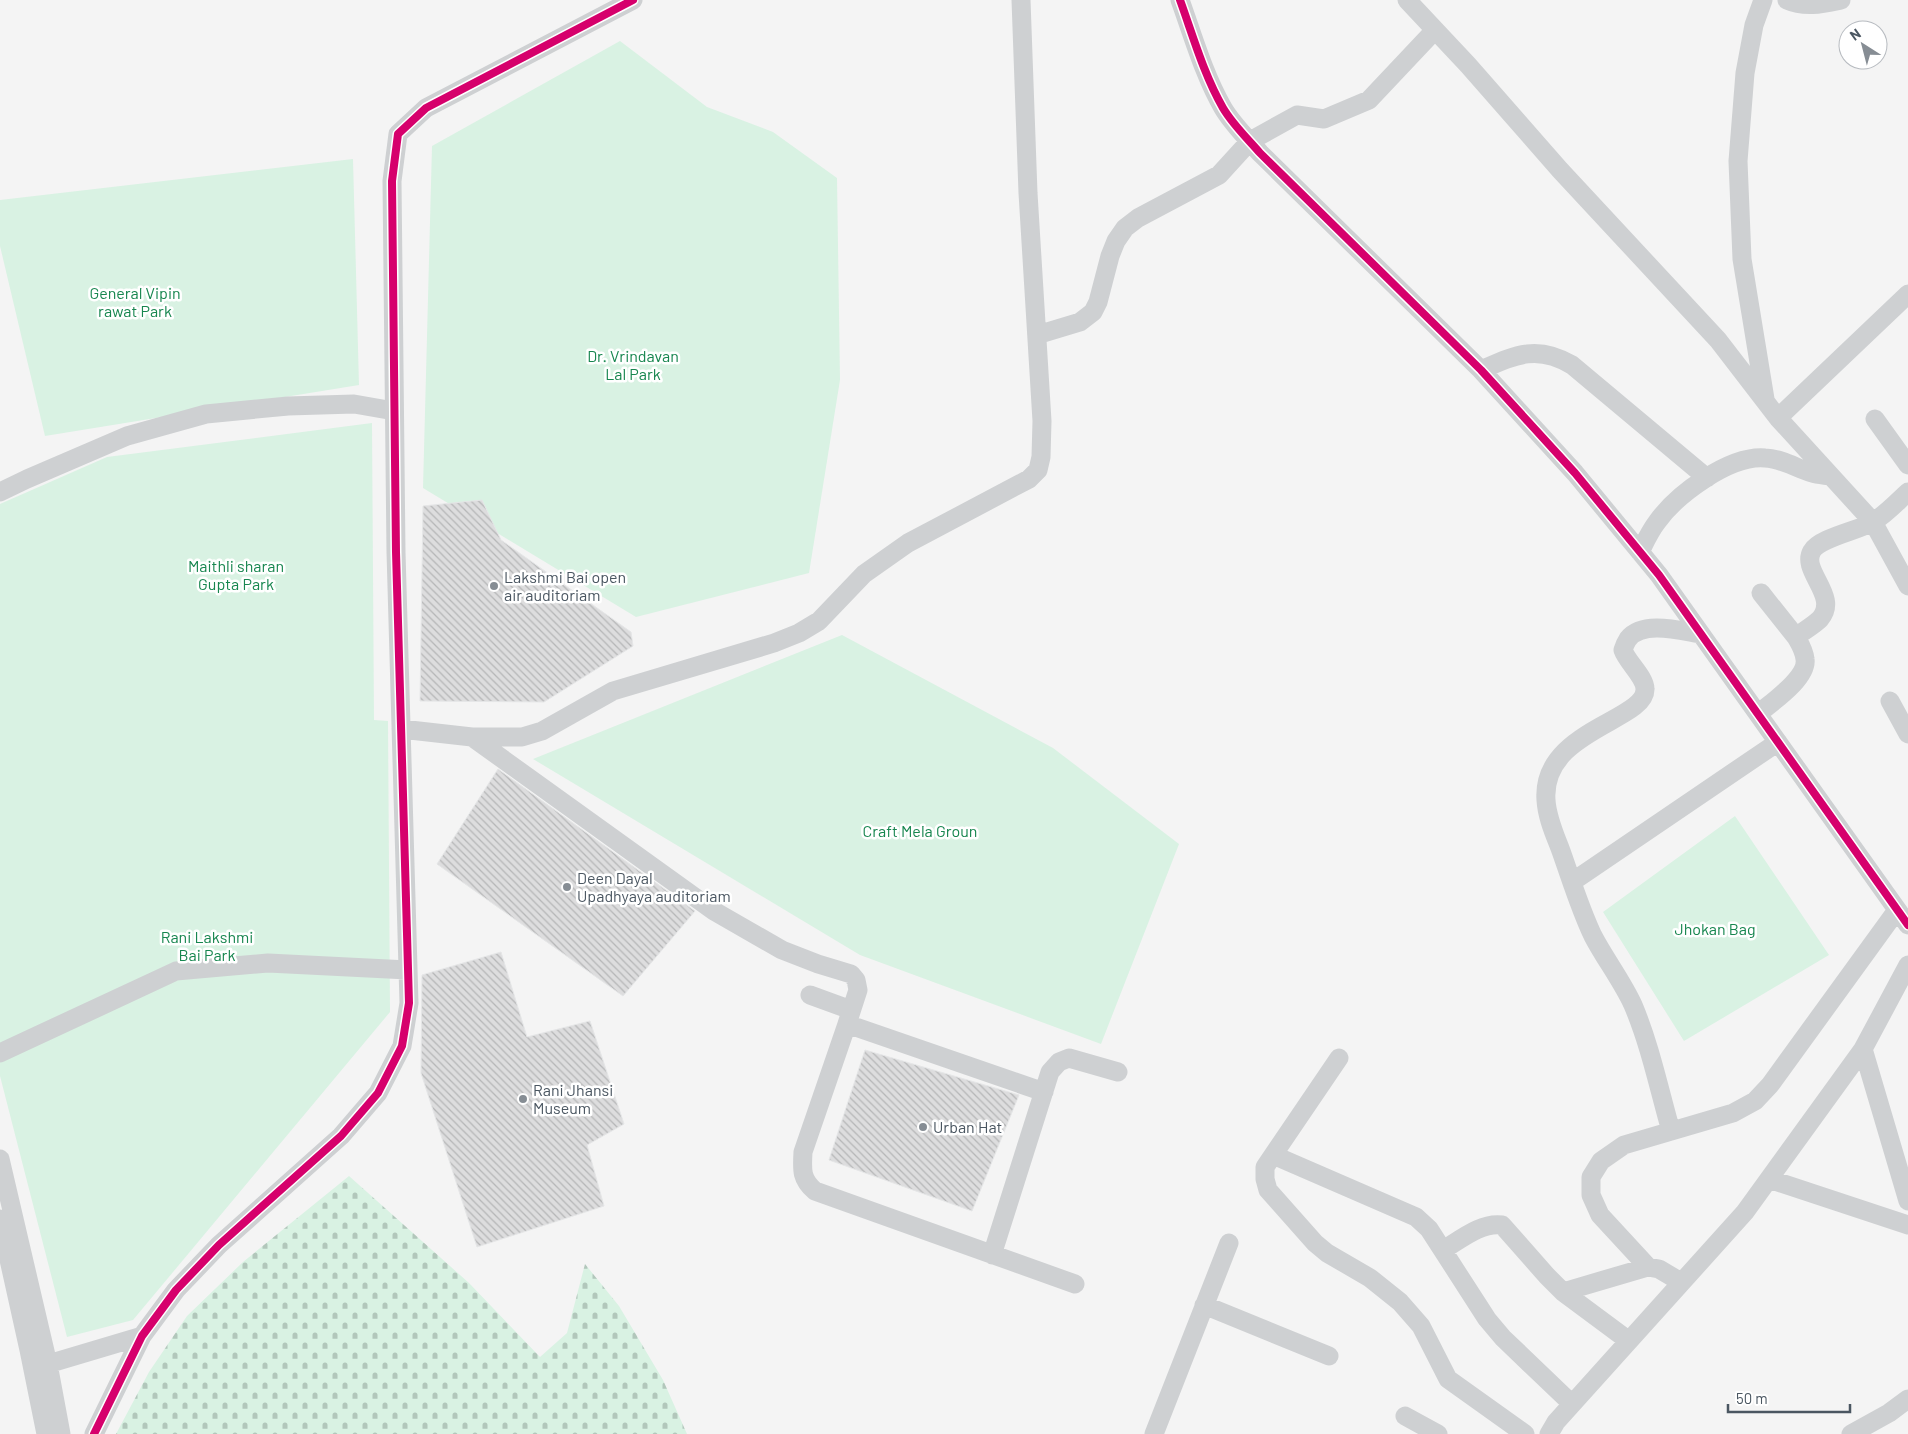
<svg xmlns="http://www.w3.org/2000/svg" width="1908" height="1434" viewBox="0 0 1908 1434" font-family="Barlow,sans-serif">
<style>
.green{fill:#d9f2e3}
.cemetery{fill:url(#cemetery-stones)}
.building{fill:url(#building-back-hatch);stroke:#e5e6e7}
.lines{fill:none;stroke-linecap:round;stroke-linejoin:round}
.minor{stroke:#ced0d2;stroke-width:19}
.cycleway-casing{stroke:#fff;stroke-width:11}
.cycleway{stroke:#d6006c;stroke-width:8}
.poi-dot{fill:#868d94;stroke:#fff;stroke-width:2}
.labels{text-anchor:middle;stroke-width:5;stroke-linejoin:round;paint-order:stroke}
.park-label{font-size:16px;fill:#17864f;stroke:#fff}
.poi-label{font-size:16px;fill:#4a5661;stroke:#fff;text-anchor:start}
</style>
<defs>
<pattern id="cemetery-stones" width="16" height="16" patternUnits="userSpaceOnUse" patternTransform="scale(1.25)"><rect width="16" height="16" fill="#d9f2e3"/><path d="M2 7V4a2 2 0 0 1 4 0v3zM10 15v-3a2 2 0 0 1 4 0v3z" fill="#b2c7bb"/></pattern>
<pattern id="building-back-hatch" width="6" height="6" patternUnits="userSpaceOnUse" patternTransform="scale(1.25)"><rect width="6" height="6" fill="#ddddde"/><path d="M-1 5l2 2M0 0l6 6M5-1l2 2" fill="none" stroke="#b5b6b7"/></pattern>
</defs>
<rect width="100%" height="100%" fill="#f4f4f4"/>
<path class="green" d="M620,41L707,107L773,132L837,178L840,380L809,573L636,617L423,488L432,146Z
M353,159L359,385L45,436L0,246V200Z
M372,423L374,720L388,721L390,1012L133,1320L67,1337L0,1076V504L107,457Z
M842,635L1053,748L1179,844L1101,1044L860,955L533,759Z
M1735,816L1829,955L1684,1041L1603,912Z"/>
<path class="cemetery" d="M349,1176L469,1283L540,1357L567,1333L585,1264L619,1306L663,1380L687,1434H116L149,1372L187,1316L243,1262Z"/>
<path class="building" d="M482,500L501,540L631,632L633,646L544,702L420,701L423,506Z
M498,769L695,911L623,996L437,864Z
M501,952L527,1037L590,1021L624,1124L587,1145L604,1206L477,1247L421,1073L422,975Z
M865,1050L1019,1095L972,1211L829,1160Z"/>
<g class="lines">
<path class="minor" d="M1180,0C1193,36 1204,75 1223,108C1233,125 1248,139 1260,153L1481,370L1575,473L1659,575L1908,925
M1407,0L1468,65L1560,170L1718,340L1778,418L1873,522L1908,586
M1763,0L1754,25L1745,73L1738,161L1742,259L1765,399
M1787,0C1805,8 1822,4 1841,0
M1037,335L1080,322L1093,312L1098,302L1110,256L1116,241L1125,228L1138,218L1219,175L1250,141L1297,115L1324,119L1369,100L1435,30
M1481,370C1515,355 1537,344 1572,365L1707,478
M1778,418L1908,294
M1875,419L1908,465
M0,492L27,479L127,436L206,414L288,406L354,404L394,411
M1640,552C1645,542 1650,531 1657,522C1677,494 1730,455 1765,458C1783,459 1796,468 1812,473C1818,475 1825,475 1831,476
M1761,593L1796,637
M1890,701L1908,734
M1758,714C1772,702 1808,678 1805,659C1804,650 1800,644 1796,637C1803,631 1813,626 1820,619C1840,596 1800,571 1812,551C1819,538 1860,530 1873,522C1886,514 1897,502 1908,492
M401,729L472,737H522L542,731L613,691L774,643L799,633L819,621L864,574L908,543L1029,479L1038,470L1041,457L1042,421L1028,193L1021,0
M472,737L714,911L782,950L818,964L851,974L856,980L858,990L847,1024L1044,1092
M1572,882L1778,742
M810,995L851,1010
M847,1024L803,1152C802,1170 801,1179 815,1191L1075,1284
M1863,1049L1908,1201
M0,1053L176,971L268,963L408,970
M1339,1058L1265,1167V1179L1268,1190L1315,1243L1327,1253L1370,1278L1400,1302L1421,1326L1448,1379L1525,1434
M1671,1131C1659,1089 1650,1045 1633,1005C1622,981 1605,959 1593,936C1580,909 1571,879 1561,851C1555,835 1547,818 1546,800C1541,730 1646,721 1645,689C1645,677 1627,662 1623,650C1624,647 1626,642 1628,639C1643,620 1681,631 1701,634
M1273,1155L1416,1217L1429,1229L1487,1319L1503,1338L1572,1404
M0,1159L48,1364L61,1434
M1769,1179L1908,1225
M0,1219L29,1350L46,1434
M1443,1250C1460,1240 1481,1222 1502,1225L1547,1276L1563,1292L1629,1341
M992,1255L1050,1072L1059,1062L1069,1058L1118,1072
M1648,1267L1600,1215L1591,1195V1177L1601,1161L1624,1145L1733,1113L1755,1101L1770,1085L1897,910
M1563,1292L1648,1267L1659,1269L1681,1282
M1204,1305L1329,1356
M48,1364L142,1336
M1405,1416L1438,1434
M94,1434L142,1336L176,1290L219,1245L341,1136L378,1093L402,1046L409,1003L396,552L392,181L398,134L426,108L633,0
M1154,1434L1229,1243
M1549,1434L1556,1422L1745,1212L1863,1049L1908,965
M1851,1434L1889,1413L1908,1399"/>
<defs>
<path id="cycleway" d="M1180,0C1193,36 1204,75 1223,108C1233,125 1248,139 1260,153L1481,370L1575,473L1659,575L1908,925
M94,1434L142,1336L176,1290L219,1245L341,1136L378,1093L402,1046L409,1003L396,552L392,181L398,134L426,108L633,0"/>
</defs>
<use href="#cycleway" class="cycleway-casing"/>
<use href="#cycleway" class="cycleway"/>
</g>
<g class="poi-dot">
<circle cx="494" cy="586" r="5"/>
<circle cx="567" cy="887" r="5"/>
<circle cx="523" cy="1099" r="5"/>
<circle cx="923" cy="1127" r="5"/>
</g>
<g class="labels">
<g class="park-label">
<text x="135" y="299">General Vipin<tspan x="135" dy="18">rawat Park</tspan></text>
<text x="633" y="362">Dr. Vrindavan<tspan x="633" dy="18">Lal Park</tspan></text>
<text x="236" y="572">Maithli sharan<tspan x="236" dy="18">Gupta Park</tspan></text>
<text x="920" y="837">Craft Mela Groun</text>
<text x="1715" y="935">Jhokan Bag</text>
<text x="207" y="943">Rani Lakshmi<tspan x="207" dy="18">Bai Park</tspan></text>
</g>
<g class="poi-label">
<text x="504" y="583">Lakshmi Bai open<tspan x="504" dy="18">air auditoriam</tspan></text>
<text x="577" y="884">Deen Dayal<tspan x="577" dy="18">Upadhyaya auditoriam</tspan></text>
<text x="533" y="1096">Rani Jhansi<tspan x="533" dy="18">Museum</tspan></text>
<text x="933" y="1133">Urban Hat</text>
</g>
</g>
<g transform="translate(1863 45) rotate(324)"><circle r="24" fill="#ffffff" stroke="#b7bbc0"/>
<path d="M0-4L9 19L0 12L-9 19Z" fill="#868d94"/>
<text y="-8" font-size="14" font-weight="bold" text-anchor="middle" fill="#4a5661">N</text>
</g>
<path d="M1728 1404v8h122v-8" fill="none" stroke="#4a5661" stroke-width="2.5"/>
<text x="1736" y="1404" font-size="15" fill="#4a5661" stroke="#ffffff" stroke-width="4" paint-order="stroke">50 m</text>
</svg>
